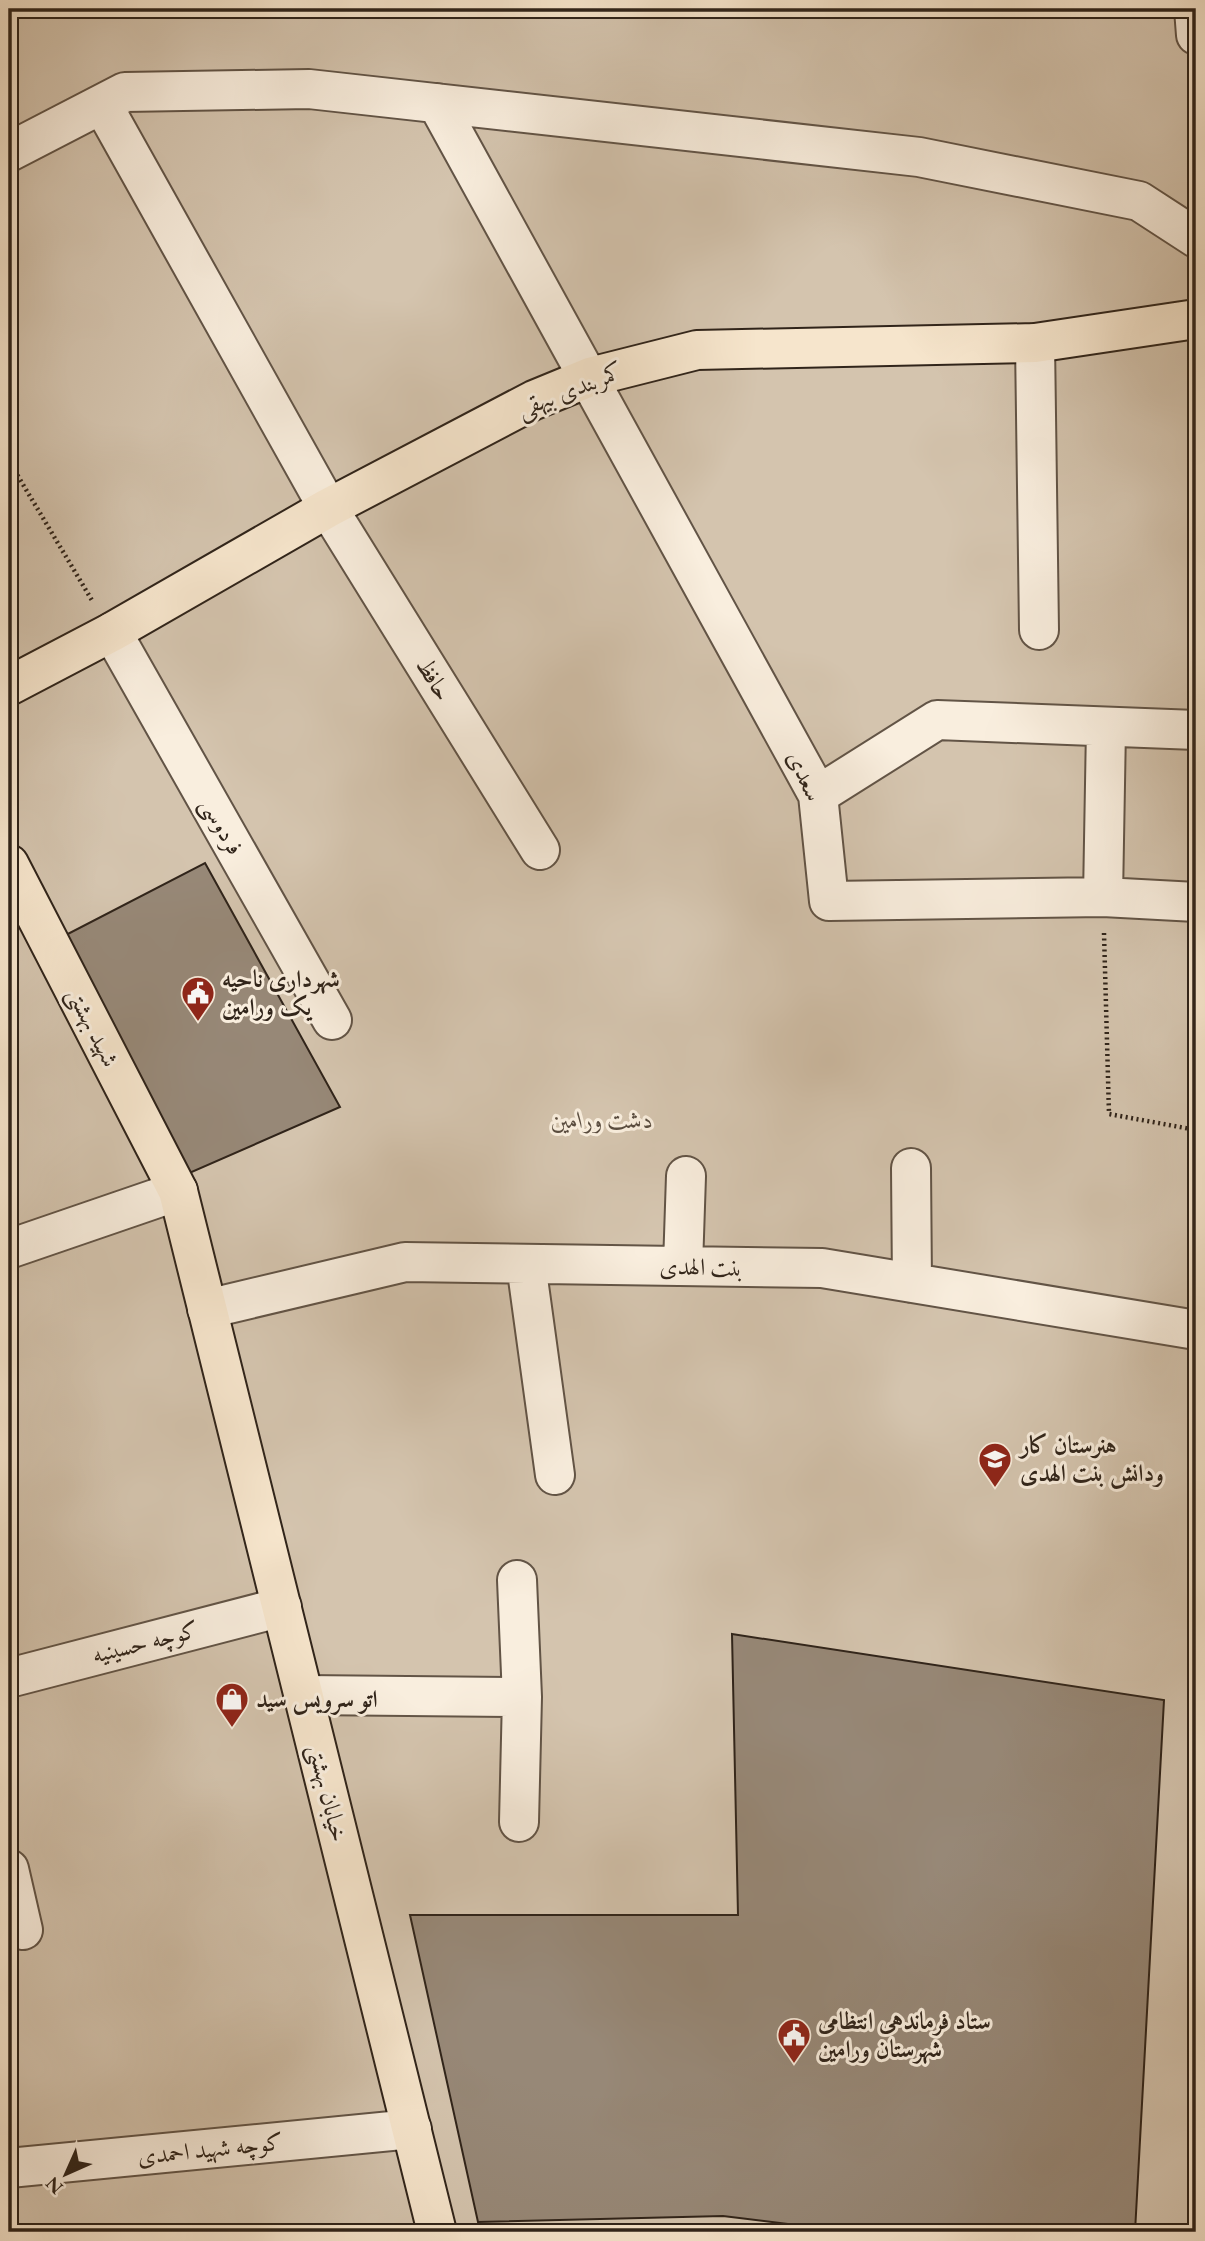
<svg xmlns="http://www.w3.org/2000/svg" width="1205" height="2241" viewBox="0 0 1205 2241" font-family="'EB Garamond',Amiri,serif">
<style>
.green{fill:#d4c4ae;stroke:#827464;stroke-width:2}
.building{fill:#978877;stroke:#30241a;stroke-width:2}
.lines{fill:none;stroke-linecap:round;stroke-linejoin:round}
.minor-casing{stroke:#625446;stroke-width:42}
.major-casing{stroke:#30241a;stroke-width:42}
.path{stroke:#30241a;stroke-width:4.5;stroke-dasharray:2 3.5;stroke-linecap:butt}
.minor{stroke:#f9eede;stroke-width:38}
.major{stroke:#f6e5cc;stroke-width:38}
.labels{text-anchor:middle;stroke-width:6;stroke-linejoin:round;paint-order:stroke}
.street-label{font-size:24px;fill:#30241a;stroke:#f9eede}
.poi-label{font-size:24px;font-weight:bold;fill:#30241a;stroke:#f9eede;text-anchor:start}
.park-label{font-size:24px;font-style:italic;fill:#594c3f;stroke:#f9eede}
</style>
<rect width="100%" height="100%" fill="#f6e5cc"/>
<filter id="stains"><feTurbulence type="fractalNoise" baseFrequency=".00286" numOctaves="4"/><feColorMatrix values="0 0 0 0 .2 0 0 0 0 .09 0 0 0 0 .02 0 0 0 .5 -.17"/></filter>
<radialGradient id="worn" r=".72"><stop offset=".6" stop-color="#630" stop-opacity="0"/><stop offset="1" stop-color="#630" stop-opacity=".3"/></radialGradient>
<path class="green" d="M9,9H1196V2232H9Z"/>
<path class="building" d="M205,863L340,1107L178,1178L60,938Z
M732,1634L1164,1700L1135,2232H852L723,2216L478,2222L410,1915H738Z"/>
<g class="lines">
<defs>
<path id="minor" d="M1194,9L1196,35
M437,103L818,795L829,901L1103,897L1196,902
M102,104L328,508L540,850
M9,152L125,92L309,89L919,157L1139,201L1196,238
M1035,343L1039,630
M112,632L332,1020
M818,795L937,720L1196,730
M1103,897L1106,728
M911,1168L912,1283
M9,1249L178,1191
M526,1264L555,1475
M683,1266L686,1176
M207,1309L405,1262L822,1268L1196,1330
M517,1580L522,1697L519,1822
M9,1678L282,1607
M304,1695L522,1697
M9,1869L23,1930
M9,2168L412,2129"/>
<path id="major" d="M9,686L112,632L328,508L534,400L590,377L697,350L1035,343L1196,319
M9,864L178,1191L437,2232"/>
</defs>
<use href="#minor" class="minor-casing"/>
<use href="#major" class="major-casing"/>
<path class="path" d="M9,461L93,602
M1104,933L1109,1114L1196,1130"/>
<use href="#minor" class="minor"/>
<use href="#major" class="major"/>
</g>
<defs>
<symbol id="civic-pin" viewBox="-11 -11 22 30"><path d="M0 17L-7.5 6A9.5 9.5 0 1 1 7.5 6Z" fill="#8f2418" stroke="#f9eede"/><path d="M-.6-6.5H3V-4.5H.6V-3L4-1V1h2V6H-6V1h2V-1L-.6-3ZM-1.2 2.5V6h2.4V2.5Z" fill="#fff"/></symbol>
<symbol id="school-pin" viewBox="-11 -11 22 30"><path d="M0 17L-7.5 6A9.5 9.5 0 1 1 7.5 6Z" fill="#8f2418" stroke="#f9eede"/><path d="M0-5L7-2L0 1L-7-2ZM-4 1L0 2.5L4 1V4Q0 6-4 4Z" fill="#fff"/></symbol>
<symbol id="shop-pin" viewBox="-11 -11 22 30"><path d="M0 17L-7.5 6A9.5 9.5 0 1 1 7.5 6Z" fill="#8f2418" stroke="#f9eede"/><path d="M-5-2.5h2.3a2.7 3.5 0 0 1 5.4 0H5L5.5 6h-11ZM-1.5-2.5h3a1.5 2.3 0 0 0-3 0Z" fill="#fff"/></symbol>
</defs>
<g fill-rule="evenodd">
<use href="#civic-pin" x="179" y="974" width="38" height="52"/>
<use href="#school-pin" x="976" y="1440" width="38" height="52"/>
<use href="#shop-pin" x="213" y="1680" width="38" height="52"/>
<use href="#civic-pin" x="775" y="2016" width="38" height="52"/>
</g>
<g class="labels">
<g class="street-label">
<text transform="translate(570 390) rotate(-21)" y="8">کمربندی بیهقی</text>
<text transform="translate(434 679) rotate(58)" y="8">حافظ</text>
<text transform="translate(805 776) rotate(66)" y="8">سعدی</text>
<text transform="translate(222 826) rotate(60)" y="8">فردوسی</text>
<text transform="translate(93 1027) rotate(63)" y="8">شهید بهشتی</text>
<text transform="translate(701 1267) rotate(1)" y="8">بنت الهدی</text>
<text transform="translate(145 1642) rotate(-14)" y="8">کوچه حسینیه</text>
<text transform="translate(328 1793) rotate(76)" y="8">خیابان بهشتی</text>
<text transform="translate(210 2149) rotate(-6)" y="8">کوچه شهید احمدی</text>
</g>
<g class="poi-label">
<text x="222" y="987">شهرداری ناحیه<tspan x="222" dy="28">یک ورامین</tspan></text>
<text x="1020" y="1453">هنرستان کار<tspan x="1020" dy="28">ودانش بنت الهدی</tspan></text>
<text x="256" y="1707">اتو سرویس سید</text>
<text x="818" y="2029">ستاد فرماندهی انتظامی<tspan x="818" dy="28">شهرستان ورامین</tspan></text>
</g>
<g class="park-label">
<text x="602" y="1128">دشت ورامین</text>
</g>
</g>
<rect width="1205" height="2241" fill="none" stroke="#f6e5cc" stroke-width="35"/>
<rect x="10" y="10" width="1184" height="2220" fill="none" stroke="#30241a" stroke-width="3.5"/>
<rect x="18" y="18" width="1170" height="2206" fill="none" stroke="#30241a" stroke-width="2"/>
<g transform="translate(66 2174) rotate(225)" stroke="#f9eede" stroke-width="5" paint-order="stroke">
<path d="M0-5L12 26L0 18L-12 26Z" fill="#30241a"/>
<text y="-10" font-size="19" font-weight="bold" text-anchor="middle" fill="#30241a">N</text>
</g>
<rect width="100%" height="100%" filter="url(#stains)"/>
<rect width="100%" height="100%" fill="url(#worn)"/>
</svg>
